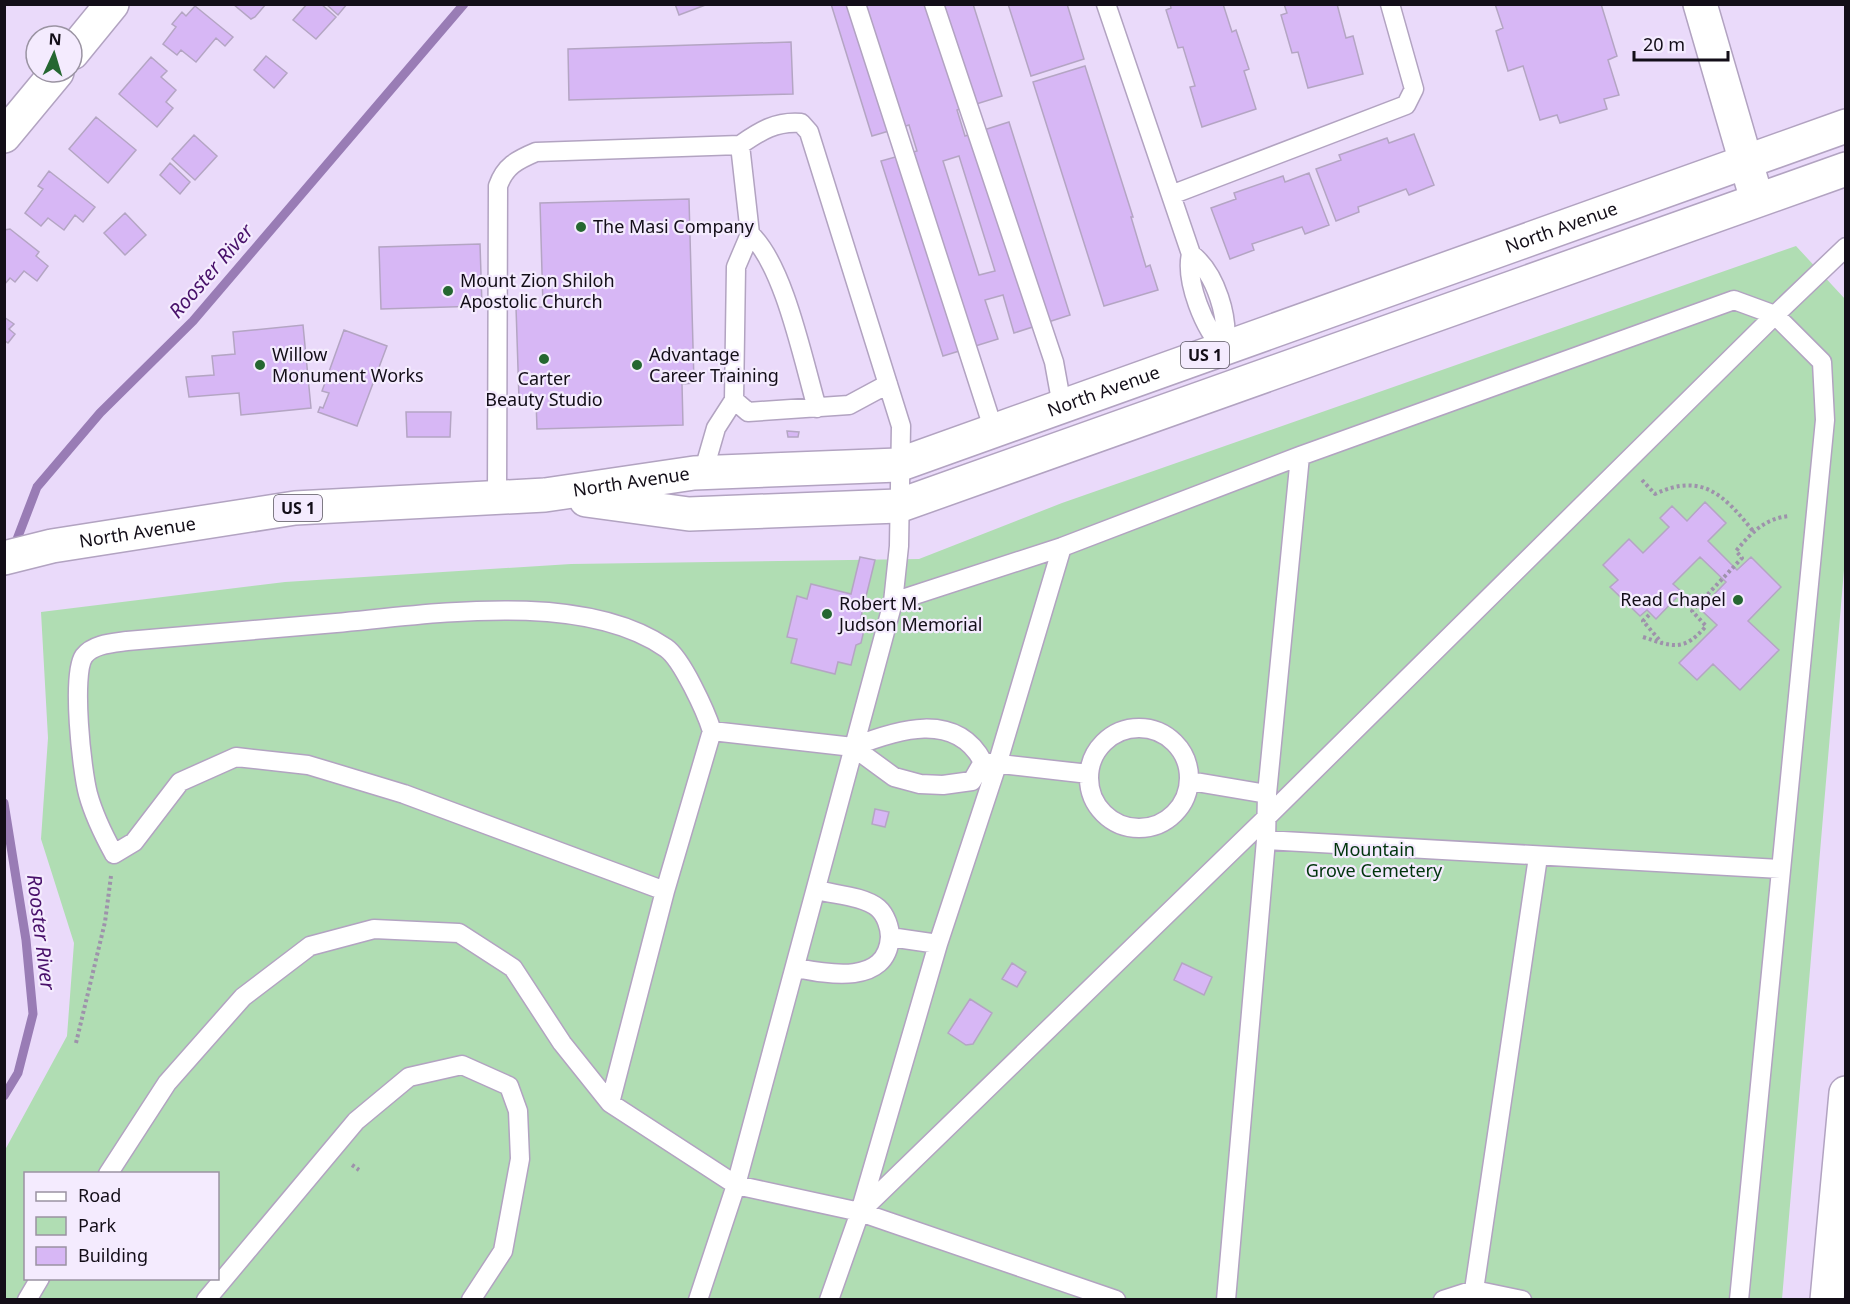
<svg xmlns="http://www.w3.org/2000/svg" width="1850" height="1304" viewBox="0 0 1850 1304" font-family="'Noto Sans',sans-serif">
<style>
.green{fill:#b0ddb3;fill-rule:evenodd}
.lines{fill:none;stroke-linecap:round;stroke-linejoin:round}
.stream{stroke:#997cb5;stroke-width:9}
.building{fill:#d7b7f5;stroke:#b4a5c3;stroke-width:1.5;fill-rule:evenodd}
.lane-casing{stroke:#b2a3c1;stroke-width:21}
.street-casing{stroke:#b2a3c1;stroke-width:36}
.secondary-casing{stroke:#b2a3c1;stroke-width:36}
.primary-casing{stroke:#b2a3c1;stroke-width:36}
.path{stroke:#9e92ab;stroke-width:4;stroke-dasharray:3 3;stroke-linecap:butt}
.lane{stroke:#fff;stroke-width:18}
.street{stroke:#fff;stroke-width:33}
.secondary{stroke:#fff;stroke-width:33}
.primary{stroke:#fff;stroke-width:33}
.poi-dot{fill:#256731;stroke:#f4ebfe;stroke-width:2}
.labels{text-anchor:middle;stroke-width:4.5;stroke-linejoin:round;paint-order:stroke}
.shield{fill:#f4ebfe;stroke:#56505d;stroke-width:1.5}
.shield-label{font-size:16px;font-weight:bold;fill:#130e18}
.poi-label{font-size:18px;fill:#130e18;stroke:#f4ebfe;text-anchor:start}
.street-label{font-size:18px;fill:#130e18;stroke:#f4ebfe}
.park-label{font-size:18px;fill:#00340c;stroke:#f4ebfe}
.water-label{font-size:20px;font-style:italic;fill:#48106a;stroke:#f4ebfe}
</style>
<rect width="100%" height="100%" fill="#eadafa"/>
<path class="green" d="M1796,246L1845,299V558L1782,1299L5,1300V1150L67,1036L74,943L41,839L48,738L41,612L285,582L571,564L919,559L1062,503ZM26,1174H218V1278H26Z"/>
<g class="lines">
<path class="stream" d="M14,547L37,487L100,413L193,321L464,4
M4,803L26,940L33,1014L18,1073L4,1096"/>
</g>
<path class="building" d="M233,4H266L255,17L251,19Z
M307,4H321L336,17L316,39L293,20Z
M326,4H347L338,15Z
M675,4H708L679,15Z
M831,4H973L1002,96L957,110L965,136L1009,122L1070,315L1014,333L1003,295L985,300L998,339L943,356L881,161L917,151L909,125L872,136ZM959,156L995,271L979,275L943,161Z
M1008,4H1067L1084,59L1031,76Z
M1170,4H1223L1232,32L1236,30L1249,69L1244,71L1256,109L1202,127L1190,87L1195,86L1183,47L1178,48L1166,10L1171,8Z
M1284,4H1337L1346,38L1353,36L1363,74L1308,88L1298,52L1292,53L1281,15L1287,13Z
M1495,4H1601L1617,56L1608,60L1619,95L1604,99L1607,109L1560,123L1557,115L1540,120L1523,66L1508,71L1496,31L1503,28Z
M195,6L233,37L225,46L216,38L196,62L181,50L177,55L163,44L176,27L172,24L182,12L186,16Z
M791,42L793,94L569,100L568,49Z
M266,56L287,73L274,88L254,70Z
M151,57L167,71L161,77L176,90L166,102L173,108L157,127L119,94Z
M1085,66L1133,217H1131L1146,267L1150,265L1158,290L1104,306L1033,82Z
M96,117L136,150L108,183L69,149Z
M1414,134L1434,185L1409,195L1406,189L1358,207L1359,212L1336,221L1316,169L1341,160L1339,155L1387,138L1389,143Z
M194,135L217,156L195,180L172,159Z
M170,163L190,182L180,194L160,175Z
M49,171L95,207L83,222L75,215L64,230L48,218L41,226L25,213L43,189L38,186Z
M1309,173L1329,225L1305,234L1302,227L1252,244L1254,250L1230,259L1211,208L1236,199L1234,193L1283,176L1285,182Z
M689,199L694,383L682,384L683,425L537,429L536,399H519L516,307H543L540,203Z
M125,213L146,235L125,255L104,233Z
M10,229L39,252L36,256L48,266L37,281L24,271L15,282L10,278L4,285V230Z
M480,244L482,306L381,309L379,247Z
M4,317L14,324L9,329L15,334L8,343L4,340Z
M303,325L311,408L241,415L239,393L189,397L186,377L214,375L212,356L235,354L233,332Z
M344,330L387,346L357,426L318,412L320,407L323,408L329,393L322,391Z
M406,412H451L450,437H407Z
M787,431L799,432L798,437H788Z
M1705,502L1726,523L1708,541L1737,570L1751,557L1781,587L1748,621L1779,650L1740,690L1713,664L1697,680L1679,663L1717,625L1700,609L1726,582L1700,557L1673,584L1682,592L1656,619L1647,610L1640,616L1610,587L1618,580L1603,565L1629,539L1643,553L1669,527L1660,518L1672,506L1687,521Z
M860,557L875,560L858,629L864,630L861,643L856,645L851,665L838,662L835,674L791,663L797,639L787,637L797,596L807,599L811,584L851,594Z
M875,809L889,812L885,827L872,824Z
M1012,963L1026,972L1017,987L1002,979Z
M1182,963L1212,977L1204,995L1174,980Z
M970,999L992,1013L973,1044L966,1045L948,1033Z"/>
<g class="lines">
<defs>
<path id="lane" d="M856,4L994,431
M934,4L1054,362L1062,406
M1106,4L1191,254C1185,281 1204,329 1224,349
M1171,195L1406,105L1414,89L1390,4
M750,234C784,265 803,360 817,408
M1191,254C1216,273 1230,319 1224,349
M734,400L748,412L849,405L888,384
M703,473L716,428L734,400L736,267L750,234L740,145
M497,497L498,186C505,166 517,160 536,152L740,145C760,131 776,121 801,123L809,132L901,426L899,546L893,602
M1089 778a50 50 0 1 1 100 0a50 50 0 1 1-100 0Z
M712,731L853,747L894,777L920,784L943,785L972,781L983,762L1089,774
M853,747C896,730 956,710 983,762
M1190,781L1267,794
M1266,840L1781,869
M890,937L938,944
M796,968C827,974 887,986 890,937C890,928 886,915 878,908C863,896 836,895 817,890
M610,1103L665,891L404,794L308,765L236,757L180,782L134,842L114,854C103,834 94,816 88,794C82,772 71,674 84,656C93,644 113,643 127,641C197,635 266,629 336,623C433,614 582,590 666,648C682,659 706,712 712,731L665,891
M108,1174L167,1083L243,997L310,946L374,929L459,933L513,968L562,1043L610,1103L736,1185L698,1300
M860,1212L1266,818L1775,315L1734,300L1300,456L1062,547L893,602L736,1185L860,1212L1116,1300
M1474,1290L1538,857
M27,1300L40,1278
M206,1300L356,1121L409,1077L462,1065L509,1086L518,1111L520,1159L503,1251L471,1300
M829,1300L860,1212L938,944L997,765L1062,547
M1226,1300L1266,840L1267,794L1300,456
M1443,1300L1474,1290L1522,1300
M1739,1300L1825,420L1822,362L1775,315L1846,247"/>
<path id="street" d="M1700,4L1757,200
M72,53L112,4
M4,136L57,72"/>
<path id="secondary" d="M1827,1300L1846,1093"/>
<g id="primary">
<path d="M586,500L689,514L898,506L1846,169"/>
<path id="s1" d="M4,558L52,546L295,508L545,495L694,473L898,465L1846,126"/>
</g>
</defs>
<use href="#lane" class="lane-casing"/>
<use href="#street" class="street-casing"/>
<use href="#secondary" class="secondary-casing"/>
<use href="#primary" class="primary-casing"/>
<path class="path" d="M1642,480L1655,494C1702,472 1724,495 1753,531
M1649,615L1643,621L1662,643
M1643,637C1673,647 1684,652 1706,626L1692,611L1742,558L1736,551C1751,533 1765,518 1790,516
M76,1043L105,922L111,876
M352,1165L359,1170"/>
<use href="#lane" class="lane"/>
<use href="#street" class="street"/>
<use href="#secondary" class="secondary"/>
<use href="#primary" class="primary"/>
</g>
<g class="poi-dot">
<circle cx="581" cy="227" r="6"/>
<circle cx="448" cy="291" r="6"/>
<circle cx="544" cy="359" r="6"/>
<circle cx="260" cy="365" r="6"/>
<circle cx="637" cy="365" r="6"/>
<circle cx="1738" cy="600" r="6"/>
<circle cx="827" cy="614" r="6"/>
</g>
<g class="labels">
<g class="shield">
<rect x="1181" y="342" width="48" height="26" rx="4.5"/>
<rect x="274" y="495" width="48" height="26" rx="4.5"/>
</g>
<g class="shield-label">
<text x="1205" y="361">US 1</text>
<text x="298" y="514">US 1</text>
</g>
<g class="poi-label">
<text x="593" y="233">The Masi Company</text>
<text x="460" y="287">Mount Zion Shiloh<tspan x="460" dy="21">Apostolic Church</tspan></text>
<text x="272" y="361">Willow<tspan x="272" dy="21">Monument Works</tspan></text>
<text x="649" y="361">Advantage<tspan x="649" dy="21">Career Training</tspan></text>
<text x="544" y="385" text-anchor="middle">Carter<tspan x="544" dy="21">Beauty Studio</tspan></text>
<text x="1726" y="606" text-anchor="end">Read Chapel</text>
<text x="839" y="610">Robert M.<tspan x="839" dy="21">Judson Memorial</tspan></text>
</g>
<g class="street-label">
<text dy="6" stroke="none"><textPath href="#s1" startOffset="1605">North Avenue</textPath></text>
<text dy="6" stroke="none"><textPath href="#s1" startOffset="1119">North Avenue</textPath></text>
<text dy="6" stroke="none"><textPath href="#s1" startOffset="633">North Avenue</textPath></text>
<text dy="6" stroke="none"><textPath href="#s1" startOffset="136">North Avenue</textPath></text>
</g>
<g class="park-label">
<text x="1374" y="856">Mountain<tspan x="1374" dy="21">Grove Cemetery</tspan></text>
</g>
<g class="water-label">
<text transform="translate(211 271) rotate(-49)" y="7">Rooster River</text>
<text transform="translate(41 932) rotate(83)" y="7">Rooster River</text>
</g>
</g>
<rect width="1850" height="1304" fill="none" stroke="#130e18" stroke-width="12"/>
<rect x="24" y="1172" width="195" height="108" fill="#f4ebfe" stroke="#9a93a2" stroke-width="1.5"/>
<rect x="36" y="1192" width="30" height="9" fill="#ffffff" stroke="#9a93a2" stroke-width="1.5"/>
<text x="78" y="1202" font-size="18" fill="#130e18">Road</text>
<rect x="36" y="1217" width="30" height="18" fill="#b0ddb3" stroke="#9a93a2" stroke-width="1.5"/>
<text x="78" y="1232" font-size="18" fill="#130e18">Park</text>
<rect x="36" y="1247" width="30" height="18" fill="#d7b7f5" stroke="#9a93a2" stroke-width="1.5"/>
<text x="78" y="1262" font-size="18" fill="#130e18">Building</text>
<g transform="translate(54 54) rotate(4)"><circle r="28" fill="#f4ebfe" stroke="#9a93a2" stroke-width="1.5"/>
<path d="M0-4.5L10 22L0 15L-10 22Z" fill="#256731"/>
<text y="-9" font-size="16" font-weight="bold" text-anchor="middle" fill="#130e18">N</text>
</g>
<path d="M1634 51v9h94v-9" fill="none" stroke="#130e18" stroke-width="3"/>
<text x="1643" y="51" font-size="18" fill="#130e18" stroke="#f4ebfe" stroke-width="4.5" paint-order="stroke">20 m</text>
</svg>
